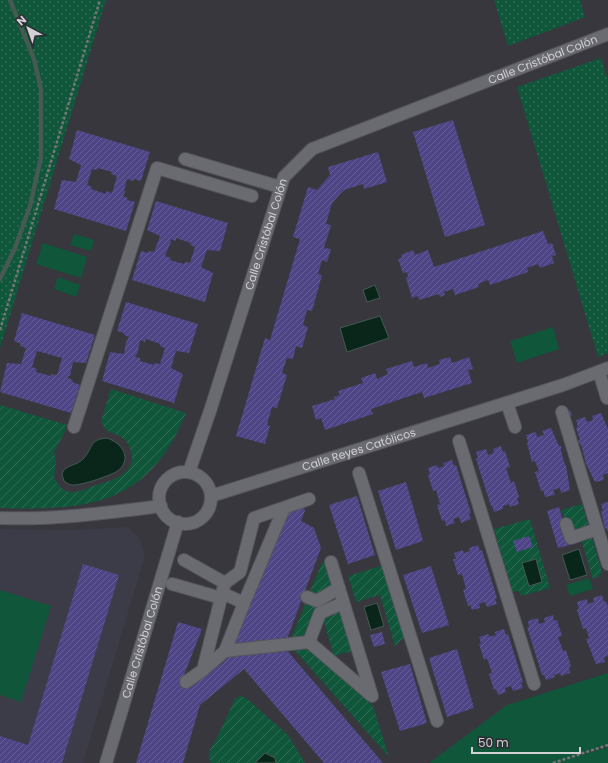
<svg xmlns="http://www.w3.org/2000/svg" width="608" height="763" viewBox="0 0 608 763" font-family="Poppins,sans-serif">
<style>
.built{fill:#3c3b48}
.grass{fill:url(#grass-dots)}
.park{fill:#10563a}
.garden{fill:url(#garden-furrows)}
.water{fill:#0a261a;stroke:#465952}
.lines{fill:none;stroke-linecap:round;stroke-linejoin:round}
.stream{stroke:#465952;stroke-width:4.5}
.building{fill:url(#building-hatch);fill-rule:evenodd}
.street-casing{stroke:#545459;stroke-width:14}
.path{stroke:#76767b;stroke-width:2.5;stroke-dasharray:3 2;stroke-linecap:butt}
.street{stroke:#6a6a71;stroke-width:12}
.labels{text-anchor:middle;stroke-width:3;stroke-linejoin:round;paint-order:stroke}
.street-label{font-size:11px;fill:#d1d1d5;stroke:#2d2d33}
</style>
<defs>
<pattern id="grass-dots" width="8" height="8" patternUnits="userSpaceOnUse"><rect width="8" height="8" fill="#10563a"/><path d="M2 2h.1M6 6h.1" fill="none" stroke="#326d56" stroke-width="1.8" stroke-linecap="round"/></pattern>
<pattern id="garden-furrows" width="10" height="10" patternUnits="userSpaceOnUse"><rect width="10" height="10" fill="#10563a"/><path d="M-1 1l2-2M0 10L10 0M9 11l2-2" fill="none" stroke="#326d56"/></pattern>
<pattern id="building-hatch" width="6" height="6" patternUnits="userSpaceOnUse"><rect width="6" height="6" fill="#4d4586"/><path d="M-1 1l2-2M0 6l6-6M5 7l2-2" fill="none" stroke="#665f96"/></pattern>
</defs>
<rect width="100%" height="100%" fill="#37373d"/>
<path class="built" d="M127,527L139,537L145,555L83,763H0V529L76,530Z"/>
<path class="grass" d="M0,0H106L0,348Z
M494,0H580L585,17L508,46Z
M601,58L608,81V353L598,357L517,87Z"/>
<path class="park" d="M74,234L94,240L91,251L70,245Z
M43,243L87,257L81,278L36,264Z
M58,277L80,285L76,297L54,289Z
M553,327L559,349L517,363L510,341Z
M589,578L593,589L570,596L566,585Z
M0,590L51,606L21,702L0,695Z
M608,673V745L560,761L608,747V763H429L507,705Z"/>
<path class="garden" d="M111,389L186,413C149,504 90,511 0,508V405L67,425C64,437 58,442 54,453L56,460L54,478C58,484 62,491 69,492C77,493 86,489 93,486C113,480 141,473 129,446C125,436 116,435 108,431C105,430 102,424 101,421Z
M582,504L602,572L598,577L593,579L579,533L571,535L561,510Z
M530,519L550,588L521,596L519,591L512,592L494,529Z
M328,561L336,588L317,599L308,596L322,563Z
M384,565L404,629V637L395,646L380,595L356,602L348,576Z
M338,591L340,598L309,637L291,639L307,600Z
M343,608L356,650L334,656L322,615Z
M291,646H306L373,706L389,757Z
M240,696L246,698L288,735L305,763H211C206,755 210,748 215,742L235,699Z"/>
<path class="water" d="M375,285L380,298L367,302L363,290Z
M380,316L389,338L347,352L340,328Z
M106,438C120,441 133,457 119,470C113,475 80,486 72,485C69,485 67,483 64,481L62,474C65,464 78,466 84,458C93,448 89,440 106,438Z
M579,549L587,575L570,580L562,555Z
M536,559L542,582L529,586L522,563Z
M377,603L384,626L371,630L364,607Z
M265,753L275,758L276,763H255Z"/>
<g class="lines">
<path class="stream" d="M0,279L15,248L30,206L41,157V89L34,59L10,0"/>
</g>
<path class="building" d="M453,120L485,225L445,237L413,132Z
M77,130L150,152L141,181L134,179L133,181L127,179L124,191H126L123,196L128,198L127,200L135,202L126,231L54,209L62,180L76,182L81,165L69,159ZM98,168L112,172L111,174L117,176L112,193L106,191V194L91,189L92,187L87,185L92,169L97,170Z
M378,152L387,182L364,189L363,184L344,190L332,203L326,224L331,225L324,248L331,249L327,262L322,260L318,274L322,275L312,311L307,310L303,325L308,327L302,348L296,346L293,359L287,358L282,373L287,375L277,408L272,407L267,425L270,426L265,444L236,436L265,338L270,340L300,239L293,237L308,187L317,190L330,175L328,167Z
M156,201L228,223L220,251L207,250L201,267L213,273L205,302L132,280L141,251L148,253L149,251L154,252L160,236L147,230ZM176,238L191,243L190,245L195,247L190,263L185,262L184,264L170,260L171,258L165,256L171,242L170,239L176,241Z
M543,231L548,244L552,243L556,255L552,256L554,263L540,268L538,264L527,268L528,272L490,285L488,280L478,284L479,287L455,295L453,289L444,292L445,295L440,297L439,294L419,300L418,296L412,298L406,278L408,277L407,272L403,273L398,259L402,258L401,255L413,250L415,255L428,250L434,267Z
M126,302L198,324L189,353L176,351L171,368L183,374L174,403L102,381L110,352L124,354L126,342L128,339L129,337L124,335V333L117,331ZM146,339L160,344V346L165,348L160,364L154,363V365L140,361V358L135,357L138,352L140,340L145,342Z
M22,313L95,335L86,363L73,362L70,376H68V378L73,380L72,382L80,385L71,413L0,392L7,363L21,364L26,348L20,346L21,344L14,341ZM37,351L62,358L57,375L51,374V376L36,372L37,369L32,367Z
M450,357L452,363L469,357L473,369L468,370L472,383L424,398L422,392L371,409L373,414L325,430L321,418L316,420L312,406L335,399L334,397L340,395L338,391L363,383L361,378L375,373L377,379L388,374L386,369L412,361L414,367L427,363L428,368L440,364L439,360Z
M570,410L572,416L567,418L565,412Z
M601,413L608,429V473L603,475L604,480L595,482L586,464L581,444L580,445L578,441L580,440L576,428L578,427L576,420L585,417L587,422L593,420L592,416Z
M551,428L559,446H561V451L565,465H566L570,490L561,493L560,488L553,490L555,495L545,497L543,490L541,491L535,472L539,471L535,461L532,462L527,443L528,442L526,435L536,432L537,437L544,435L542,431Z
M501,446L503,452L505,451L510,467L506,468L511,483L514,481L519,497L517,498L519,504L510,507L509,504L503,506V509L494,512L492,506H491L476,459L478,458L476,452L486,449L488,455L494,453L493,449Z
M452,460L454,466L456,465L471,513L469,514L471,519L461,523L459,517L453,519L455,523L446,526L445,520L442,521L437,505L440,504L436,490L433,491L428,475L430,474L428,468L437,465L438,468L444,466L443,463Z
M406,482L423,541L396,550L378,491Z
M357,496L375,555L348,564L329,505Z
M608,502V532L606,528L605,529L601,511H603L601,504Z
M303,504L305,511L301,521L314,528L321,548L284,647L383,763H324L244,669L200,705L183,763H136L178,622L202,629L182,680L216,664L220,665L229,657L287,509Z
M559,507L570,545L558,548L547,511Z
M529,536L533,547L517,552L513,541Z
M478,545L480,551L482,550L497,598L495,599L497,604L487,607L485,602L479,604L480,608L472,610L470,605L468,606L463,590L466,589L462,574L458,575L453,559H456L454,553L463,550L464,553L470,551L469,548Z
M83,564L119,575L62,763H0V736L28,745Z
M431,566L449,625L422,633L403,575Z
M602,595L604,602L606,601L608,607V656L604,657L605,662L596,664L586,639L589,638L586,628L583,629L577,610L579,609L577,602L587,599L588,604L594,602L593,598Z
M553,615L554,621L557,620L562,636L558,637L563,651L566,650L571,666L569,667L570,673L561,676L560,673L554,675L555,677L546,680L544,675H542L527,627H529L528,621L538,618L539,624L545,622L544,618Z
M504,629L506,635L508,634L523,682L521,683L523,688L513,691L511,686L505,688L506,692L498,695L496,689L494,690L489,674L492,673L487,658L484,660L479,644L481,643L479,637L489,634V637L496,635L495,632Z
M382,632L385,644L374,647L370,635Z
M457,649L474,708L447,717L429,658Z
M410,664L427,723L400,731L381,672Z"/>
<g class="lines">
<defs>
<g id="street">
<path d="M185,159L280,187"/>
<path d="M599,372L607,398"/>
<path d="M507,403L515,427"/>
<path d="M562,412L608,564"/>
<path d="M74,427L157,168L252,196"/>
<path d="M459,441L534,684"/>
<path id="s1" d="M189,472L211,408L284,177L312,149L608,34"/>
<circle cx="185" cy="498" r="26"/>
<path d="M359,473L437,721"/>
<path id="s2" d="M211,496L563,385L608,368"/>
<path d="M0,518C54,520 107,513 161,506"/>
<path d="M566,524L571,538L597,529"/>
<path d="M184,560L225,583L240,572L254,518L309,499"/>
<path d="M172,584L221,598"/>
<path d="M222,593L244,603L284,508"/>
<path d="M307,597L317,601L339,588"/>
<path d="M309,642L320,613L343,603"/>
<path d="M225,651L309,642L372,696L331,562"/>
<path d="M203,670L225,651L244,603"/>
<path d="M186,682L203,670L224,586"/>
<path id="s3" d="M106,763L178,522"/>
</g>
</defs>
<use href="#street" class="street-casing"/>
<path class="path" d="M0,330L100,0
M553,763L608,745"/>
<use href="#street" class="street"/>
</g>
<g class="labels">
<g class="street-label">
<text dy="4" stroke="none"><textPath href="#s1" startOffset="597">Calle Cristóbal Colón</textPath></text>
<text dy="4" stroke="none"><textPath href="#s1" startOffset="250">Calle Cristóbal Colón</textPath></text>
<text dy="4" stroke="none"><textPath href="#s2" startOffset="155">Calle Reyes Católicos</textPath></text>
<text dy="4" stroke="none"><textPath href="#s3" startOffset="126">Calle Cristóbal Colón</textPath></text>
</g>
</g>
<g transform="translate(28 28) rotate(319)" stroke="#2d2d33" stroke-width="3" paint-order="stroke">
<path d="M0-3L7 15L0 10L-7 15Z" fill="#d1d1d5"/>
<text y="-6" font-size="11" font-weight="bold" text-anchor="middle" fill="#d1d1d5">N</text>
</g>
<path d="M472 747v6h108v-6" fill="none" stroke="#d1d1d5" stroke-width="2"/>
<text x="478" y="747" font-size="12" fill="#d1d1d5" stroke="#2d2d33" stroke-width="3" paint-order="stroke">50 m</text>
</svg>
